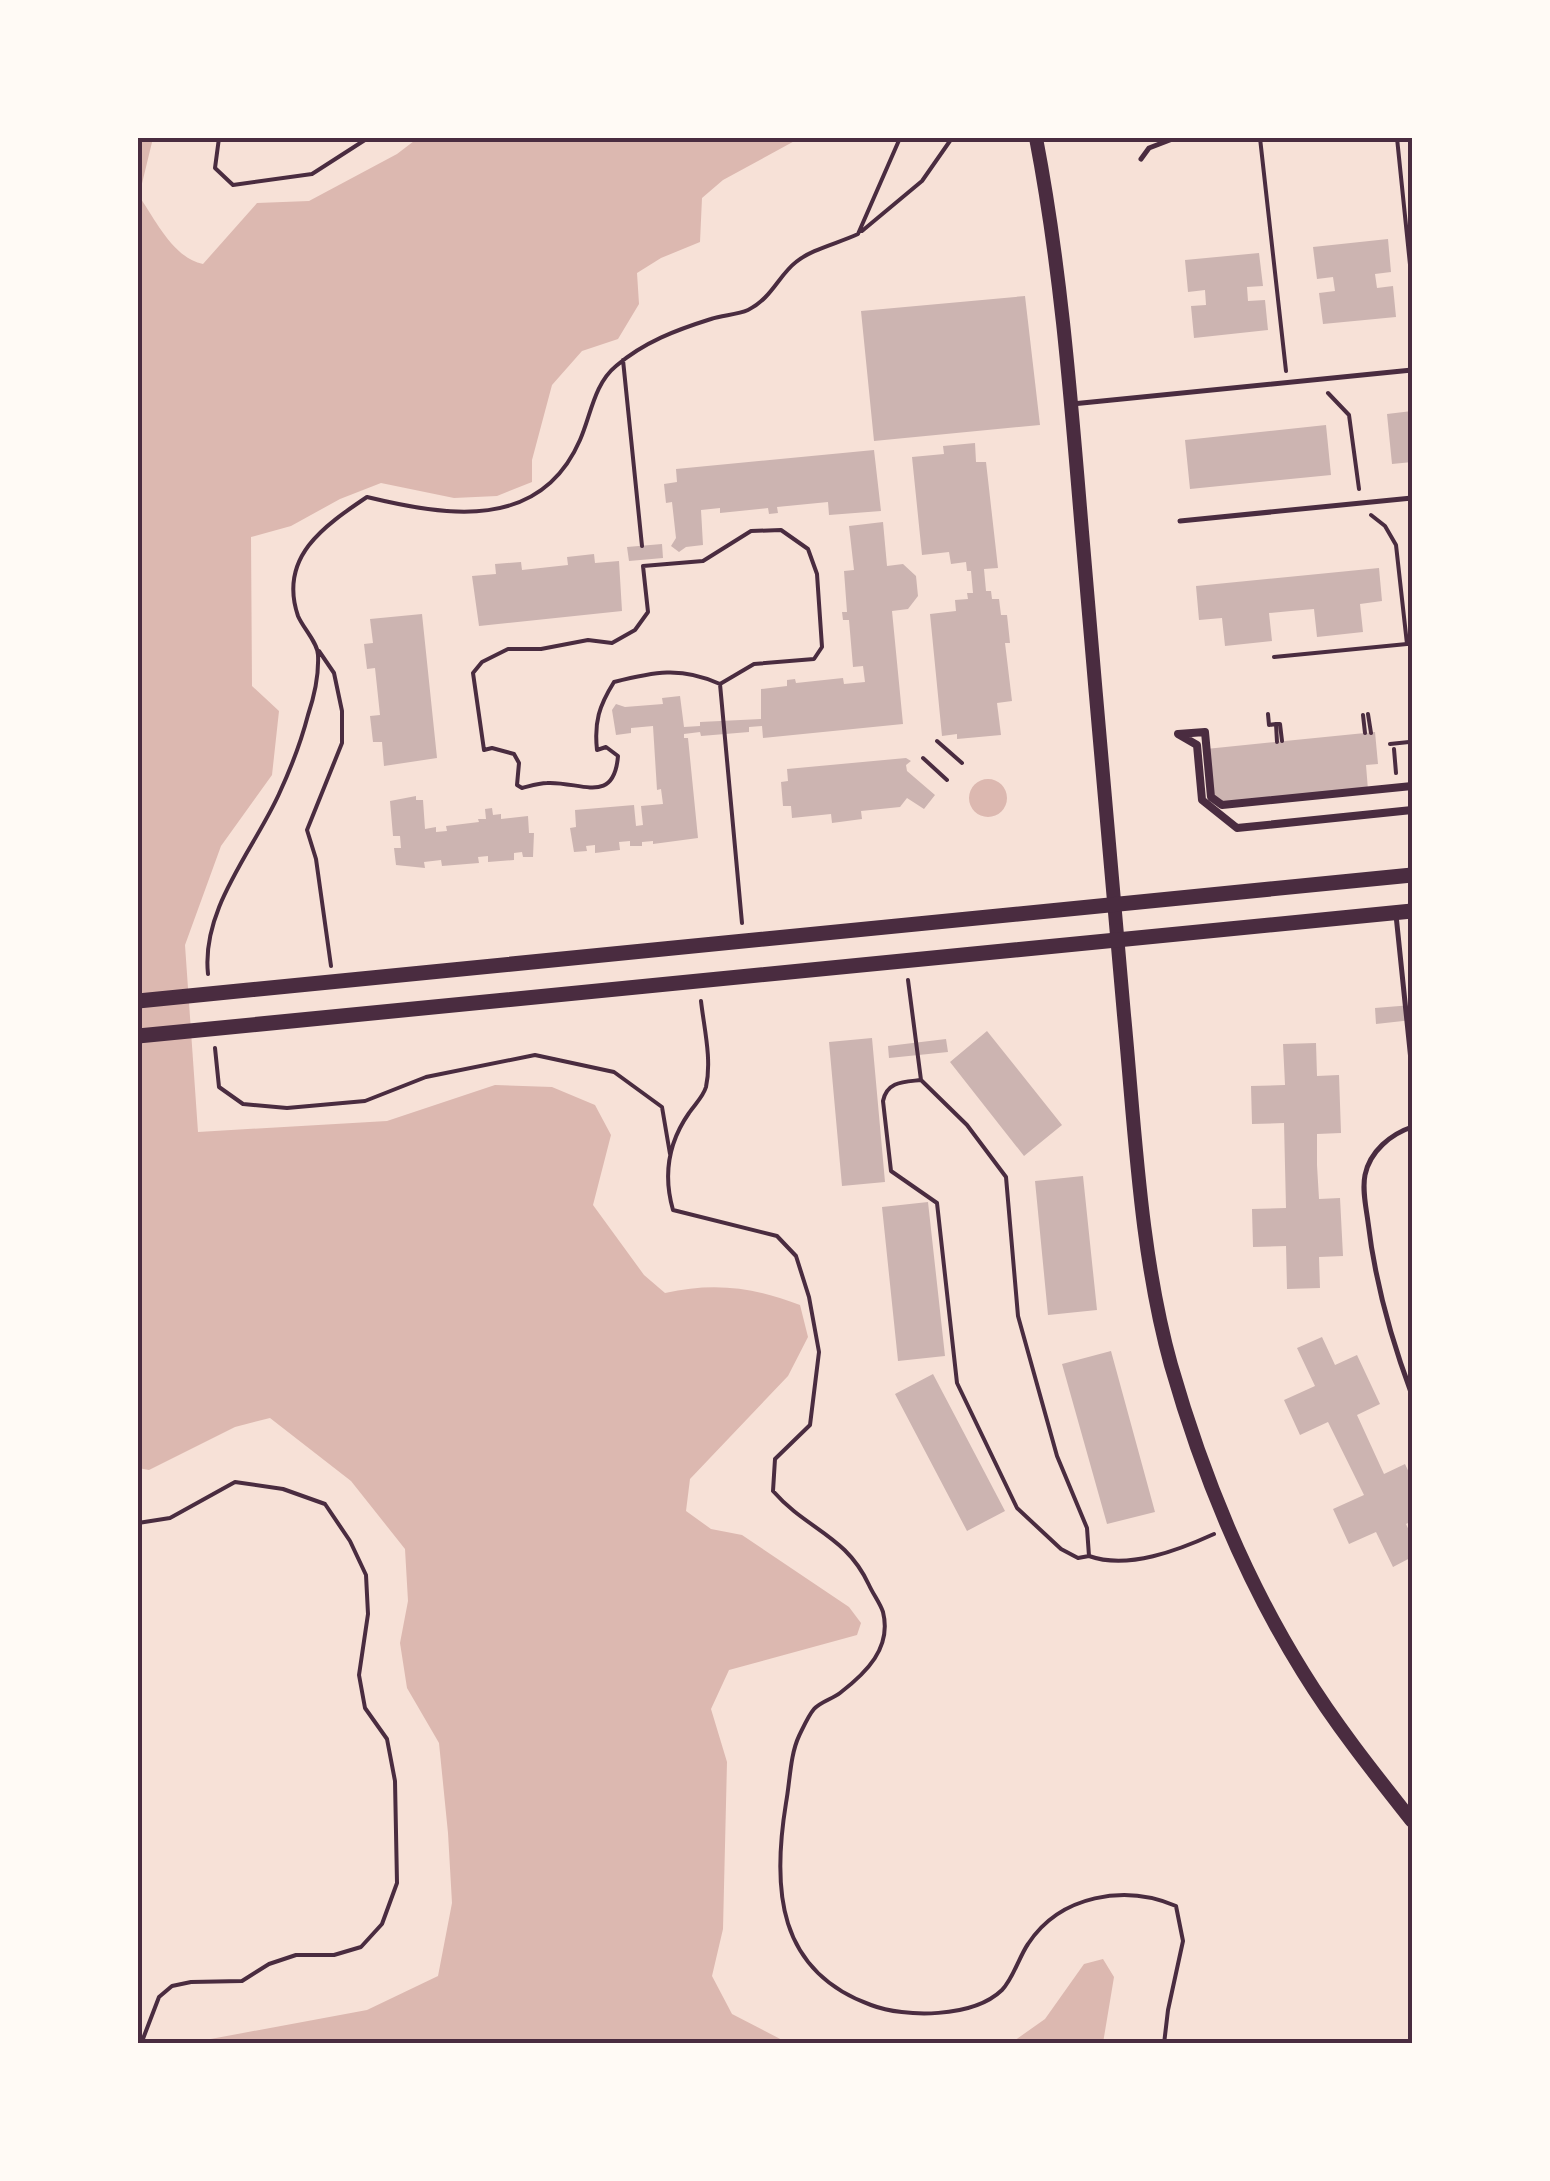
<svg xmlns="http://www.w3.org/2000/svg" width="1550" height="2181" viewBox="0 0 1550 2181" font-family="'Varela Round',sans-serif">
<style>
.water{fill:#dcb8b0}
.building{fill:#ccb4b1}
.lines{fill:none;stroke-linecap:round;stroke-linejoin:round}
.path{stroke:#4a2c40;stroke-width:4}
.service{stroke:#4a2c40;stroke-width:5}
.pedestrian{stroke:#4a2c40;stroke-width:8}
.tertiary{stroke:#4a2c40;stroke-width:14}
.secondary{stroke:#4a2c40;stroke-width:15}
.neatline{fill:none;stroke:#4a2c40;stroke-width:4}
</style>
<rect width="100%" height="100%" fill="#f7e1d7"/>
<path class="water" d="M138,138H153L139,196C155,219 173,258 203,264L257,203L309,201L397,154L418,138H800L723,180L702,198L700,242L661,258L637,273L639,304L618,339L582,351L552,385L532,460V482L497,496L454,498L381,483L340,499L291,526L251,537L252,686L279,711L272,775L221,846L185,945L198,1132L387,1121L495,1085L552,1087L595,1105L611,1135L593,1205L644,1275L665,1293C714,1282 753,1287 800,1305L808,1337L788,1376L690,1479L686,1511L711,1529L742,1535L849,1607L861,1623L857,1635L729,1670L711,1709L727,1762L723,1929L712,1976L732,2014L788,2043H189L367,2010L438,1976L452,1903L448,1833L439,1743L407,1688L400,1643L408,1601L405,1549L351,1481L270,1418L235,1427L149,1470L138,1468Z
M969 798a19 19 0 1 1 38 0a19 19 0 1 1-38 0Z
M1103,1959L1114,1977L1103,2043H1011L1045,2019L1084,1964Z"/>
<path class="building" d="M1388,239L1391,272L1375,274L1377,288L1393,286L1396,317L1323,324L1319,293L1335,291L1333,277L1317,279L1313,247Z
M1259,253L1263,286L1247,287L1248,301L1265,300L1268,330L1194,338L1191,306L1206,305L1205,290L1188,292L1185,260Z
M1025,296L1040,425L874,441L861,311Z
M1412,411V462L1392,464L1387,414Z
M1326,425L1331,475L1190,489L1185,440Z
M975,443L976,462H986L998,568L984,569L986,591H991L992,599H999L1001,615H1007L1010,643H1005L1012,701L997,703L1001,735L957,739V734L942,736L930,614L956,611L955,600L968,599L967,593H973L971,571H967L966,562L951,564L949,552L922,555L912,457L944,454L943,446Z
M874,450L881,511L829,515L828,502L777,507L778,513L769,514L768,508L720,513V508L701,510L703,545L686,547L679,552L671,546L676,538L672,502L666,503L664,484L677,482L676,469Z
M883,522L887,566L903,564L916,576L918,596L908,609L892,611L903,724L763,738L762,726L749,727V732L701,736L700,732L684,734V738H688L698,838L653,844V841L642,842V846H630V841L619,842L620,850L595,853V845L586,846L587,851L574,852L570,828L576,827L575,810L634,805L636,826L643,825L641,806L663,804L661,789L657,790L653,726L631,728V733L616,735L612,710L616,704L625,707L663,704L662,698L680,696L684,727L700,726V722L761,719V689L787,686V680L795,679L796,683L843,678L844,684L865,682L863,666L853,667L849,620H843L842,612H847L844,571L854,570L849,526Z
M662,544L663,558L629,561L627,547Z
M594,554L595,563L619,561L622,611L479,626L472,576L496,574L495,564L521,562L522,570L568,565L567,557Z
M1379,568L1382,601L1360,604L1363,632L1317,637L1314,609L1291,611L1269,613L1272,641L1225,646L1222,618L1199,620L1196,586Z
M422,614L437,758L384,766L382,742H373L370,716L380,715L375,668L367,669L364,644L373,643L370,619Z
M1375,732L1378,764L1366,765L1368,790L1222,805L1211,797L1206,749Z
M906,758L911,761L906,765L907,771L935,795L924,809L907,798L900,807L861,811L862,819L832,823L831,814L792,818L791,806H783L781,782L788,781L787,769Z
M416,796V800H423L425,829L436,827V832L447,831L446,826L479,822L478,819H486L485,809L492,808L493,815L501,814V819L528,816L529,833H534L533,857H523L522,852L514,853V860L488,862V856L478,857L479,863L442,866L441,860L424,862L425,868L396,865L394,848H401L400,836H393L390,801Z
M1412,1005V1020L1376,1024L1375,1008Z
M987,1031L1062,1125L1024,1156L950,1062Z
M872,1038L885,1182L842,1186L829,1042Z
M946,1039L948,1052L889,1058L888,1046Z
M1316,1043L1317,1076L1339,1075L1341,1133L1317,1134V1165L1319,1199L1340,1198L1343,1256L1319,1257L1320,1288L1287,1289L1286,1246L1253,1247L1252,1209L1286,1208L1284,1123L1252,1124L1251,1086L1285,1085L1283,1044Z
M1083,1176L1097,1310L1048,1315L1035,1181Z
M928,1202L945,1356L898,1361L882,1207Z
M1322,1337L1335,1365L1357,1355L1380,1404L1357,1415L1384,1474L1405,1464L1412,1479V1521L1406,1524L1412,1537V1557L1393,1567L1376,1532L1349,1544L1333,1509L1364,1495L1328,1422L1300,1435L1284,1400L1315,1386L1297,1348Z
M1111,1351L1155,1512L1107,1524L1062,1364Z
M933,1374L1005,1511L967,1531L895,1394Z"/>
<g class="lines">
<path class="path" d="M219,138L215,168L233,185L312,174L368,138
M1260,138L1286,371
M1397,138L1412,284
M862,231L922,181L952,138
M623,360L642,546
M1328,393L1349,415L1359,489
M1371,515L1385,526L1396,545L1407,644H1412
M781,530L808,549L817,574L822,647L814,659L754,664L720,684C681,666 653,672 614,682C599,706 594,722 597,750L606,747L618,756C614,806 580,781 547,783C539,783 530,786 522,788L517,785L519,763L514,754L492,748L484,750L473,673L482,662L508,649H541L588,640L612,643L635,630L648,612L643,566L703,561L751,531Z
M319,651L334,673L342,711V743L307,830L316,859L331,966
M1274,657L1407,644
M720,684L742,923
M1268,714L1269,725L1276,724L1277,742
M1368,714L1371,733
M1363,715L1365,733
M1276,724H1280L1282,741
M937,741L962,763
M1390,744L1409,742
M1394,749L1396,773
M923,758L947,780
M208,974C201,909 253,851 279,794C291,768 301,742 308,715C314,697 319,675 318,655C318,643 303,628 298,616C278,557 324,526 367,497C446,516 540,532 580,440C591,415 594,384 616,366C644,342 676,330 711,319C722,315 737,315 748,310C771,299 779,275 796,262C812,249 839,243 858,234L900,138
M908,980L921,1080L967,1125L1006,1177L1018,1316L1057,1456L1087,1528L1089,1556L1078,1558L1061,1549L1017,1508L957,1383L937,1203L891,1171L883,1101C887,1081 904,1082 921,1080
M701,1001C704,1028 712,1059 706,1087C703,1097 695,1104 689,1113C668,1143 663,1175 673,1210L777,1236L796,1256L809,1297L819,1352L810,1425L775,1459L773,1491C807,1530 846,1535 869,1585C873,1594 880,1603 883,1612C892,1648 866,1673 840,1693C832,1699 820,1702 814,1709C808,1716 803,1728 799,1736C790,1755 790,1782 786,1803C772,1889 777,1971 871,2005C905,2018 973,2018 1002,1990C1013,1979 1019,1957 1028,1944C1060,1895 1125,1884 1176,1906L1183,1941L1168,2010L1164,2044
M215,1048L219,1087L243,1104L287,1108L365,1101L426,1077L535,1055L614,1072L662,1107L670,1154
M138,1523L170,1518L235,1482L283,1489L325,1504L350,1541L366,1575L368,1614L359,1675L365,1708L387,1739L395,1781L397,1883L382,1924L361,1947L334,1955H296L269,1964L242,1981L191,1982L172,1986L159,1997L141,2044
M1089,1556C1128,1570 1179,1550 1214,1534"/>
<path class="service" d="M1141,159L1149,148L1175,138
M1072,404L1412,370
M1180,521L1412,498
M1396,915L1412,1070
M1412,1127C1391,1134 1370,1151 1365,1175C1362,1190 1366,1207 1368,1222C1375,1282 1391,1339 1412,1395"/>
<path class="pedestrian" d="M1412,786L1222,805L1211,797L1205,732L1178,734L1197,745L1202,800L1237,828L1412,810"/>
<path class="tertiary" d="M1036,138C1061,268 1071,400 1082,532C1096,693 1109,854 1124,1015C1135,1129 1140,1254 1171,1365C1201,1470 1245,1579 1303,1672C1335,1724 1374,1773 1412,1821"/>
<path class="secondary" d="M138,1001L1412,875
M138,1036L1412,911"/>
</g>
<rect width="1550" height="2181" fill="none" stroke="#fffaf5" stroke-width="280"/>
<rect x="140" y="140" width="1270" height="1901" class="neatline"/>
</svg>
